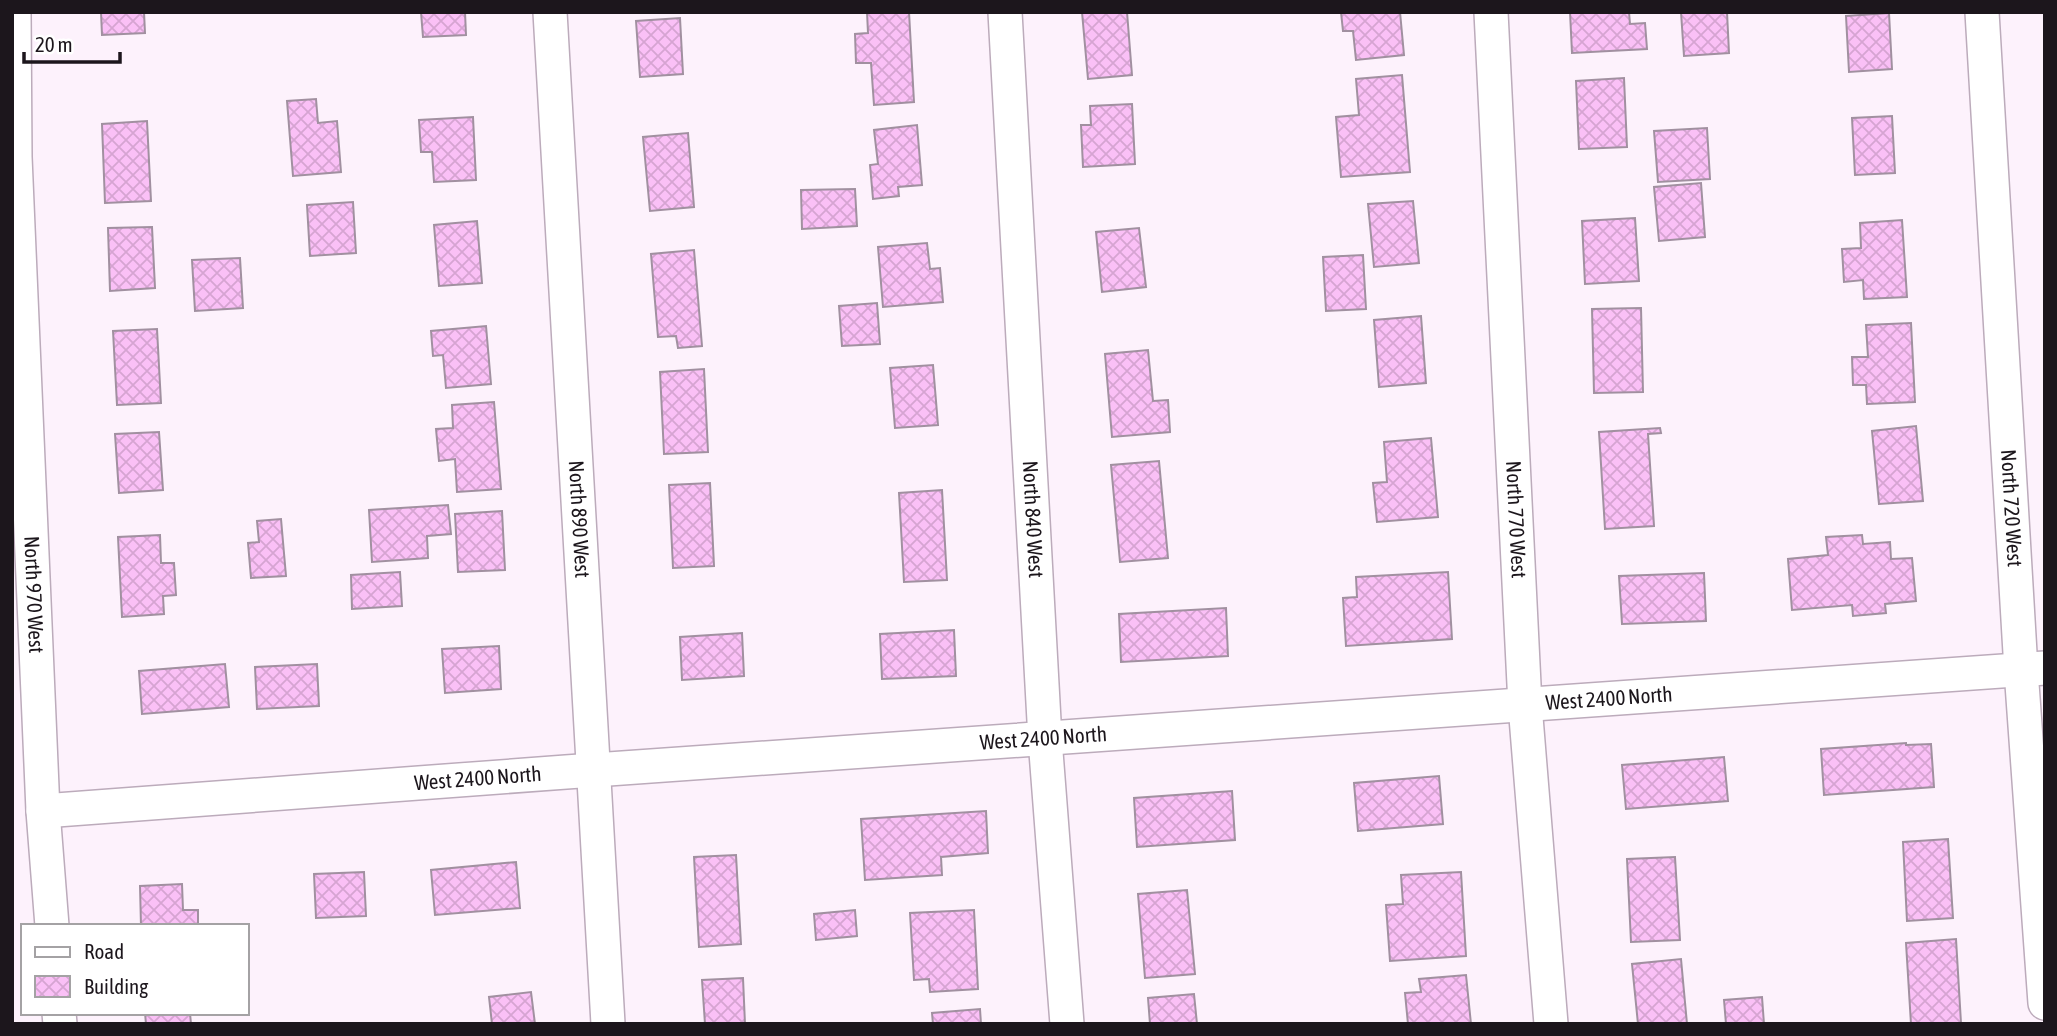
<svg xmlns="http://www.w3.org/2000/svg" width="2057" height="1036" viewBox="0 0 2057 1036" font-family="'Asap Condensed',sans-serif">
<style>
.building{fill:url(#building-cross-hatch);stroke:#a190a0;stroke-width:2}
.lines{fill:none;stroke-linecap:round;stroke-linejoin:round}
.street-casing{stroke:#bcabbb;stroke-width:36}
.street{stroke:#fff;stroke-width:33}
.labels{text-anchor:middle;stroke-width:7;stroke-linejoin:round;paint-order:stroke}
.street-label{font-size:21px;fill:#1c161c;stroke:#fff}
</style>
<defs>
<pattern id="building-cross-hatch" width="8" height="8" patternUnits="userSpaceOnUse" patternTransform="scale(1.75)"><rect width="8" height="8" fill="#fac0f6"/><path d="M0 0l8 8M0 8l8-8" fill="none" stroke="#d6a4d2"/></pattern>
</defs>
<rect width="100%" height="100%" fill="#fdf2fc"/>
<path class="building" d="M101,12H144L145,33L102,35Z
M421,12H465L466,35L423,37Z
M867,12H909L914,102L874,105L871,63H856L855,34L868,33Z
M1082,12H1127L1132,75L1088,79Z
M1341,12H1400L1404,55L1356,60L1353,31H1343Z
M1570,12H1629L1630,24L1645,23L1647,49L1572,53Z
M1681,12H1727L1729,53L1684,56Z
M1889,13L1892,69L1849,72L1846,16Z
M680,18L683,74L640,77L636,21Z
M1402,75L1410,172L1341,177L1336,117L1359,115L1356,79Z
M1624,78L1627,147L1579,149L1576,81Z
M316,99L318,123L337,121L341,172L293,176L287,101Z
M1132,104L1135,164L1083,167L1081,125H1091L1090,106Z
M1892,116L1895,173L1855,175L1852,118Z
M473,117L476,180L434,182L432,152H421L419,120Z
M147,121L151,201L105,203L102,124Z
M917,125L922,185L898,187L899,196L873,199L870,165L878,164L874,130Z
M1707,128L1710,179L1658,182L1654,131Z
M688,133L694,207L650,211L643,137Z
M1701,183L1705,237L1659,241L1654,187Z
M855,189L857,226L802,229L801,190Z
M1413,201L1419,263L1374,267L1368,204Z
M353,202L356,253L310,256L307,205Z
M1635,218L1639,281L1585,284L1582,221Z
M1902,220L1907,297L1864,299L1863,280L1844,282L1842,249L1861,248L1860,223Z
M477,221L482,283L439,286L434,225Z
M152,227L155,288L110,291L108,228Z
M1139,228L1146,287L1102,292L1096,232Z
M927,243L930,269L940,268L943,302L883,307L878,247Z
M694,250L702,346L678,348L676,336L658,337L651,254Z
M1363,255L1366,309L1326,311L1323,257Z
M240,258L243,308L195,311L192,260Z
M877,303L880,344L842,346L839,306Z
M1641,308L1643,392L1594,393L1592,309Z
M1421,316L1426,383L1379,387L1374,320Z
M1911,323L1915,402L1867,404L1866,385H1853L1852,357H1868L1866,325Z
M486,326L491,384L446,388L443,355L433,356L431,331Z
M157,329L161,403L117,405L113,331Z
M1148,350L1153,401L1168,400L1170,432L1112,437L1105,354Z
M933,365L938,425L895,428L890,368Z
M704,369L708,452L664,454L660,372Z
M494,402L501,489L457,492L455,459L439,461L436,429L453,428L452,405Z
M1916,426L1923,501L1879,504L1872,431Z
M1660,428L1661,433L1648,434L1654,526L1605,529L1599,432Z
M159,432L163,490L119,493L115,434Z
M1431,438L1438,517L1377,522L1373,483L1387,482L1384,442Z
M1159,461L1168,558L1120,562L1111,465Z
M710,483L714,566L673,568L669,485Z
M942,490L947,580L904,582L899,493Z
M448,505L451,534L427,536L428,558L372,562L369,510Z
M502,511L505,570L458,572L455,514Z
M281,519L286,576L251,578L248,543L259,542L257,521Z
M160,535L161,563H174L176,595L163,596L164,614L122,617L118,537Z
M1862,535L1863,544L1890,542L1891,559L1912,558L1916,601L1885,604L1886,613L1853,616L1852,605L1792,610L1788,559L1828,555L1826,537Z
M400,572L402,606L352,609L351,575Z
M1448,572L1452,639L1346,646L1343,598L1357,597L1356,577Z
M1704,573L1706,621L1622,624L1619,576Z
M1226,608L1228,656L1121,662L1119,614Z
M954,630L956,676L882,679L880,634Z
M742,633L744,676L682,680L680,637Z
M499,646L501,689L445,693L442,649Z
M225,664L229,707L142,714L139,671Z
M317,664L319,706L257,709L255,667Z
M1906,743V745L1931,744L1934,787L1824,795L1821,749Z
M1724,757L1728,801L1626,809L1622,765Z
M1439,776L1443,824L1358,831L1354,783Z
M1232,791L1235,840L1137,847L1134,798Z
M986,811L988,853L941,857L942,875L865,880L861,819Z
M1948,839L1953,918L1907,921L1903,842Z
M736,855L741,944L699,947L694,857Z
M1675,857L1680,940L1631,942L1627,859Z
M516,862L520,908L435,915L431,870Z
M364,872L366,916L316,918L314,874Z
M1461,872L1466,956L1390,961L1386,905L1403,904L1401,875Z
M182,884L183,910H198V926H141L140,886Z
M1187,890L1195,974L1145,978L1138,894Z
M855,910L857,936L816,940L814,914Z
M974,910L978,989L930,992L929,979L914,980L910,913Z
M1956,939L1961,1023L1911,1024L1906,943Z
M1681,959L1687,1024H1638L1632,964Z
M1466,975L1471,1024H1408L1405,993L1421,992L1419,979Z
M743,978L745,1024H705L702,980Z
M531,992L535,1024H492L489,997Z
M1194,994L1197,1024H1150L1148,998Z
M1762,997L1764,1024H1726L1724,1000Z
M980,1009L981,1024H933L932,1013Z
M145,1013H190L191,1024H146Z"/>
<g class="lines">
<defs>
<g id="street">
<path id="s1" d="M14,12L15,157L43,811L52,926"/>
<path id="s2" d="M550,12L608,1024"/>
<path id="s3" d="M1005,12L1045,739L1067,1024"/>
<path id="s4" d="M1491,12L1525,705L1551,1024"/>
<path id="s5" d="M1982,12L2021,670L2045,1003"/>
<path id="s6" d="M43,811L566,772L2045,668"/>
<path d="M59,1013L60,1024"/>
</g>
</defs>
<use href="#street" class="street-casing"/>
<use href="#street" class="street"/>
</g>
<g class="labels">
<g class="street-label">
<text dy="7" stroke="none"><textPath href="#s5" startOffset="497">North 720 West</textPath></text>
<text dy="7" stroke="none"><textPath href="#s2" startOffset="508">North 890 West</textPath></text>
<text dy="7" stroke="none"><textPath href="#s3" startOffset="508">North 840 West</textPath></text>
<text dy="7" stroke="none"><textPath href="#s4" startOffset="508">North 770 West</textPath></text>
<text dy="7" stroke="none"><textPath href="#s1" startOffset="583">North 970 West</textPath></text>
<text dy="7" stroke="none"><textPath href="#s6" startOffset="1570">West 2400 North</textPath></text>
<text dy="7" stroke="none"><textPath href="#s6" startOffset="1003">West 2400 North</textPath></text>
<text dy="7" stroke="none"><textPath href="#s6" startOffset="436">West 2400 North</textPath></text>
</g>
</g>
<rect width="2057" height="1036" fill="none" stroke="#1c161c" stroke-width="28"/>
<rect x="21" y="924" width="228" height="91" fill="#ffffff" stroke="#a4a2a4" stroke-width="2"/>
<rect x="35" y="947" width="35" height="10" fill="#ffffff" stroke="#a4a2a4" stroke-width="2"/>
<text x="84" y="959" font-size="21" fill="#1c161c">Road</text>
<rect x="35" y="976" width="35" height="21" fill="url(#building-cross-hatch)" stroke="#a4a2a4" stroke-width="2"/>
<text x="84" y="994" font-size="21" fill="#1c161c">Building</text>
<path d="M24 52v10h96v-10" fill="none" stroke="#1c161c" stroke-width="3.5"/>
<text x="35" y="52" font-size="21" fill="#1c161c" stroke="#ffffff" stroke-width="5" paint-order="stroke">20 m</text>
</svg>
